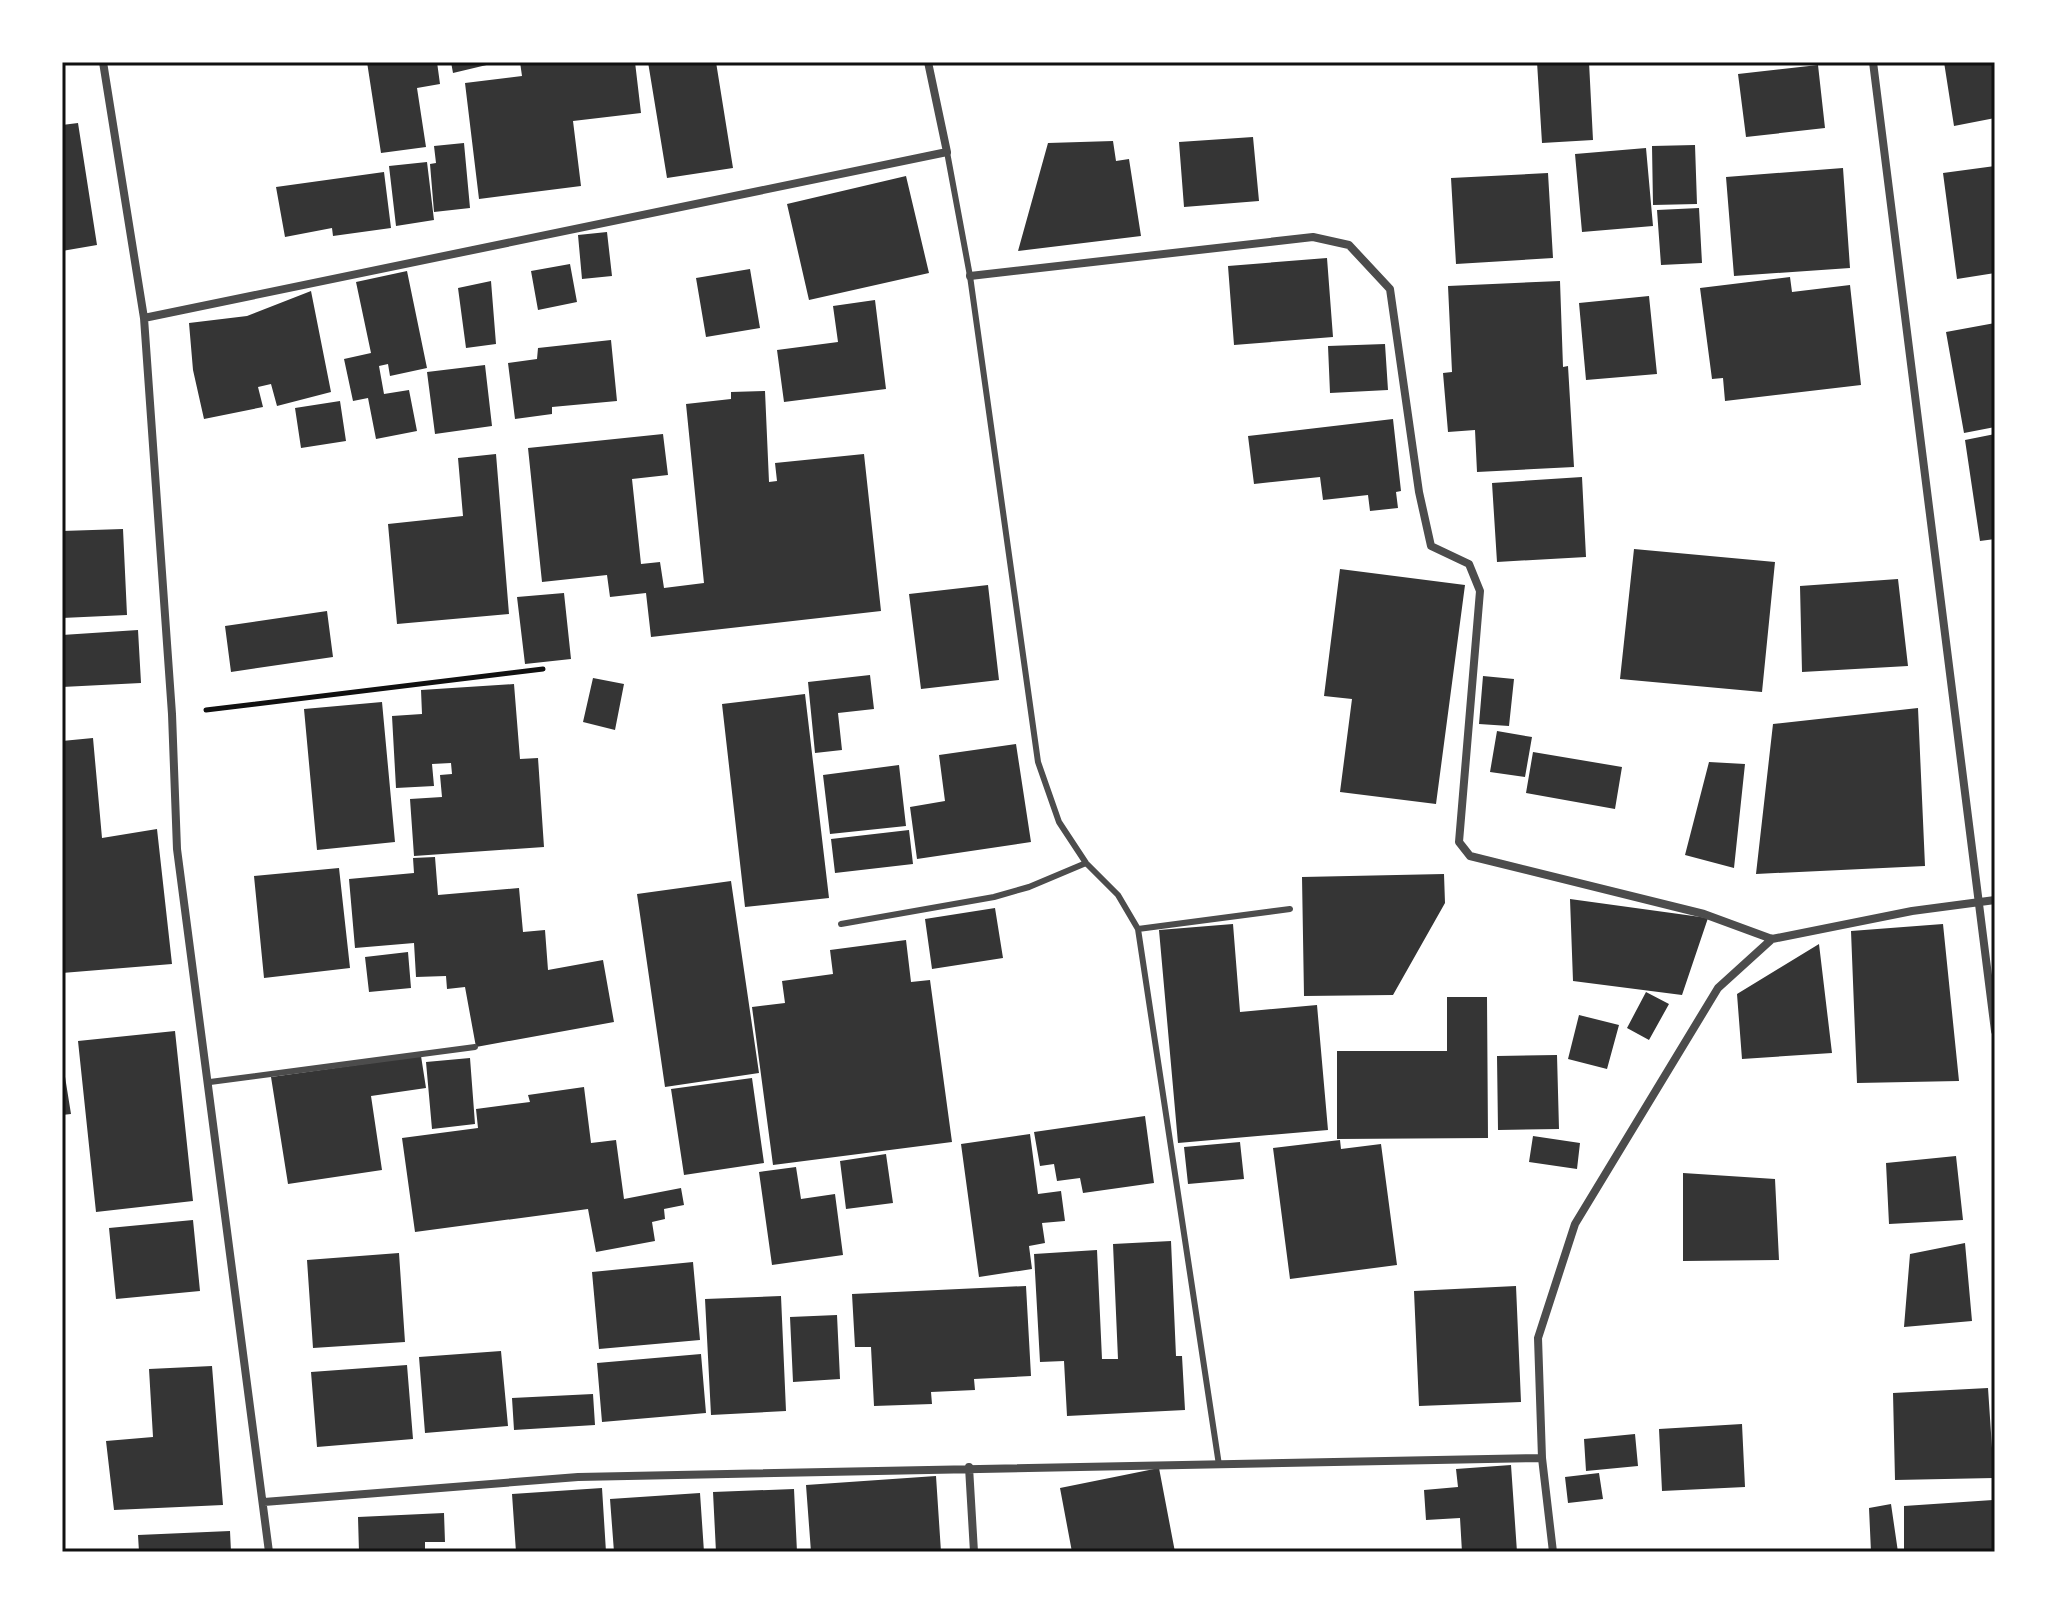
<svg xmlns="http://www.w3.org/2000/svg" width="2057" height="1614" viewBox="0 0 2057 1614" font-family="Roboto,sans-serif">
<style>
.building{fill:#353535}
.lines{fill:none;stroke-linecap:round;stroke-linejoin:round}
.path{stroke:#111;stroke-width:5}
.service{stroke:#4c4c4c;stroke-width:6}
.minor{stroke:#4c4c4c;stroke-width:8}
.neatline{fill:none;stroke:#111;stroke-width:3}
</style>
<rect width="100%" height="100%" fill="#fff"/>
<path class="building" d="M367,62H437L440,84L417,88L426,147L381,153Z
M451,62H495V63L453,73Z
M520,62H635L641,113L573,121L581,186L479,199L465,83L522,76Z
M648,62H716L733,168L667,178Z
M1537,62H1589L1593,140L1542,143Z
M1944,62H1995V118L1954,126Z
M1818,65L1825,128L1746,137L1738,74Z
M78,123L97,245L62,251V125Z
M1253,137L1259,201L1184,207L1179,142Z
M1113,141L1116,161L1129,159L1141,236L1018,251L1048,143Z
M464,143L470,208L434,212L430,164L436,163L434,146Z
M1695,145L1697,204L1653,205L1652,146Z
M1646,148L1653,226L1582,232L1575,154Z
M427,162L434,220L396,226L389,166Z
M1995,166V273L1957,279L1943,173Z
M1843,168L1850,268L1734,276L1726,177Z
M384,172L391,228L333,236L332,228L285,237L276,187Z
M1548,173L1553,258L1456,264L1451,178Z
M906,176L929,273L809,300L787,204Z
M1699,208L1702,263L1661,265L1657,210Z
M607,232L612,276L582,279L578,235Z
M1327,258L1333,337L1234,345L1228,266Z
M570,264L577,302L538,310L531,271Z
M750,269L760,328L706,337L696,278Z
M407,271L427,368L390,376L388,364L379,366L384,394L409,390L417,431L376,439L368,398L353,401L344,359L371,353L356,282Z
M1790,277L1792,292L1850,285L1861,385L1725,401L1723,378L1712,379L1700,288Z
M491,281L496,344L466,348L458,288Z
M1560,281L1563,367L1568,366L1574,467L1477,472L1475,430L1448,432L1443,373L1452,372L1448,286Z
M311,291L331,392L277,406L271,384L258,387L263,407L204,419L193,370L189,323L247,316Z
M1649,296L1657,374L1586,380L1579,303Z
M875,300L886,389L784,402L777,350L838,342L833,306Z
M1995,323V427L1964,433L1946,332Z
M611,340L617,401L552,407V414L515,419L508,363L537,359L538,348Z
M1385,344L1388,390L1330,393L1328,346Z
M485,365L492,426L435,434L427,372Z
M765,391L769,482L777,481L775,463L864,454L881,611L651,637L646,593L610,597L607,575L542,582L528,448L663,434L668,475L632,479L641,564L660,562L664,588L704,583L686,404L731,399V392Z
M340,401L346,441L301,448L295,408Z
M1393,419L1401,491L1396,492L1398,508L1370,511L1368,495L1323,500L1320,477L1254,484L1248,436Z
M1995,434V539L1980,541L1965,440Z
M496,454L509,614L397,624L388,524L463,516L458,458Z
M1582,477L1586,557L1497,562L1492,483Z
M123,529L127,615L62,618V531Z
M1634,549L1775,562L1762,692L1620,679Z
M1340,569L1465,585L1436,804L1340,792L1352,699L1324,696Z
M1898,579L1908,666L1802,672L1800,586Z
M988,585L999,680L921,689L909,594Z
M564,593L571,659L525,664L517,597Z
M327,611L333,657L231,672L225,626Z
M138,630L141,683L62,687V635Z
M870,675L874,709L838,713L842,750L815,753L808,682Z
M1483,676L1514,679L1509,726L1479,724Z
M593,678L624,684L615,730L583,722Z
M514,684L520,759L538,758L544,847L414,856L410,799L442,797L440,775L452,774L451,763L432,764L434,786L396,788L392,716L422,714L421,690Z
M805,694L829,898L745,907L722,704Z
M382,702L395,842L317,850L304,709Z
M1918,708L1925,866L1756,874L1773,724Z
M1497,731L1532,737L1525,777L1490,772Z
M93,738L102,838L157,829L172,964L62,973V741Z
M1016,744L1031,842L917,859L910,807L945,801L939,755Z
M1533,752L1622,767L1615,809L1526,793Z
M1709,762L1745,764L1734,868L1685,855Z
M899,765L906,826L830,834L823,775Z
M909,830L913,864L835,873L831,839Z
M435,857L438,895L519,888L523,932L545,930L548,970L603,960L614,1022L476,1047L465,987L447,989L446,976L416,977L414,943L355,948L349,879L414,873L413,858Z
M339,868L350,968L264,978L254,876Z
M1444,874L1445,903L1393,995L1304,996L1302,877Z
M731,881L759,1073L665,1087L637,894Z
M1570,899L1708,918L1682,995L1573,981Z
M995,908L1003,958L932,969L925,919Z
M1233,924L1240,1012L1317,1005L1328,1130L1178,1143L1159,930Z
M1943,924L1959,1081L1857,1083L1851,931Z
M906,940L911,982L930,980L952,1142L773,1165L752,1007L785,1003L782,981L833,974L830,950Z
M1819,944L1832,1053L1742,1059L1737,994Z
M408,952L411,988L369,992L365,957Z
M1646,992L1669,1004L1649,1040L1627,1028Z
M1447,997H1487L1488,1138L1337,1139V1051H1447Z
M1579,1015L1619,1025L1607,1069L1568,1059Z
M175,1031L193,1201L96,1212L78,1041Z
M1557,1055L1559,1129L1498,1130L1497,1056Z
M421,1056L426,1088L371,1096L382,1170L288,1184L271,1077Z
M62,1058L71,1114L62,1115Z
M470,1058L475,1124L432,1129L426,1062Z
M752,1078L764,1163L684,1175L671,1089Z
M584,1087L591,1143L616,1140L624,1199L681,1188L684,1205L664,1209L665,1219L652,1222L655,1241L596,1252L588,1209L415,1232L402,1138L478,1128L476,1109L530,1102L528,1095Z
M1145,1116L1154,1183L1083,1193L1080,1178L1057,1181L1054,1164L1040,1166L1034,1132Z
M1030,1134L1038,1194L1061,1191L1065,1221L1042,1223L1045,1243L1029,1246L1032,1269L979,1277L961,1144Z
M1533,1136L1580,1143L1577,1169L1529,1162Z
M1340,1140L1341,1149L1381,1144L1397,1265L1290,1279L1273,1148Z
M1240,1142L1244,1179L1188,1184L1184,1147Z
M886,1154L893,1203L846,1209L840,1161Z
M1956,1156L1963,1220L1889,1224L1886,1163Z
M796,1167L801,1199L835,1194L843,1255L772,1265L759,1172Z
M1683,1173L1775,1179L1779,1260L1683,1261Z
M193,1220L200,1291L116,1299L109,1228Z
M1171,1241L1176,1356H1182L1185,1410L1067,1416L1064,1361L1040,1362L1034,1254L1097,1250L1102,1359H1118L1113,1244Z
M1965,1243L1972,1321L1904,1327L1910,1254Z
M399,1253L405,1342L313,1348L307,1260Z
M693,1262L700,1340L599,1349L592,1272Z
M1026,1286L1031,1376L974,1379L975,1390L931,1392L932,1404L874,1406L871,1347H855L852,1294Z
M1516,1286L1521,1402L1419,1406L1414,1291Z
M781,1296L786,1411L711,1415L705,1299Z
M837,1315L840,1379L793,1382L790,1317Z
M501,1351L508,1426L425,1433L419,1357Z
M701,1354L706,1413L602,1422L597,1363Z
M407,1365L413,1439L317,1447L311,1372Z
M212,1366L223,1505L114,1510L106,1441L153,1437L149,1369Z
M1988,1388L1994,1478L1895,1480L1893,1393Z
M593,1394L595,1425L514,1430L512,1398Z
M1742,1424L1745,1487L1662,1491L1659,1429Z
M1635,1434L1638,1466L1586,1471L1584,1439Z
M1511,1465L1517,1552H1462L1460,1518L1426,1520L1424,1490L1458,1487L1456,1469Z
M1159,1468L1175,1552H1072L1060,1488Z
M1599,1473L1603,1499L1568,1503L1565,1477Z
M936,1476L941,1552H811L806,1485Z
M602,1488L606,1552H516L512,1494Z
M794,1489L797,1552H716L713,1492Z
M700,1493L704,1552H614L610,1499Z
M1993,1500L1995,1552H1904V1506Z
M1891,1504L1898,1552H1871L1869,1508Z
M444,1513L445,1542H425V1552H359L358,1517Z
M230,1531L231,1552H139L138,1535Z"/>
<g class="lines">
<path class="path" d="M206,710L543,669"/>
<path class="service" d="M947,152L970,276L1038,762L1059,822L1086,863L1118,895L1138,929L1219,1465
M841,924L994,897L1029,887L1086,863
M1138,929L1290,909
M210,1082L475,1047"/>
<path class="minor" d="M103,62L144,318L172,714L177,849L269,1552
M1873,62L1995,1031
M970,276L1313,237L1349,245L1390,289L1419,492L1431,546L1469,564L1480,591L1459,842L1470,856L1704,914L1772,939L1912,911L1995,900
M144,318L947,152L928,62
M969,1467L974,1552
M264,1502L578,1477L1542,1458
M1553,1552L1542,1458L1538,1338L1575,1224L1718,988L1772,939"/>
</g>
<rect width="2057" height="1614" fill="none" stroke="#ffffff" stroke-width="128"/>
<rect x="64" y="64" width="1929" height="1486" class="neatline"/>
</svg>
